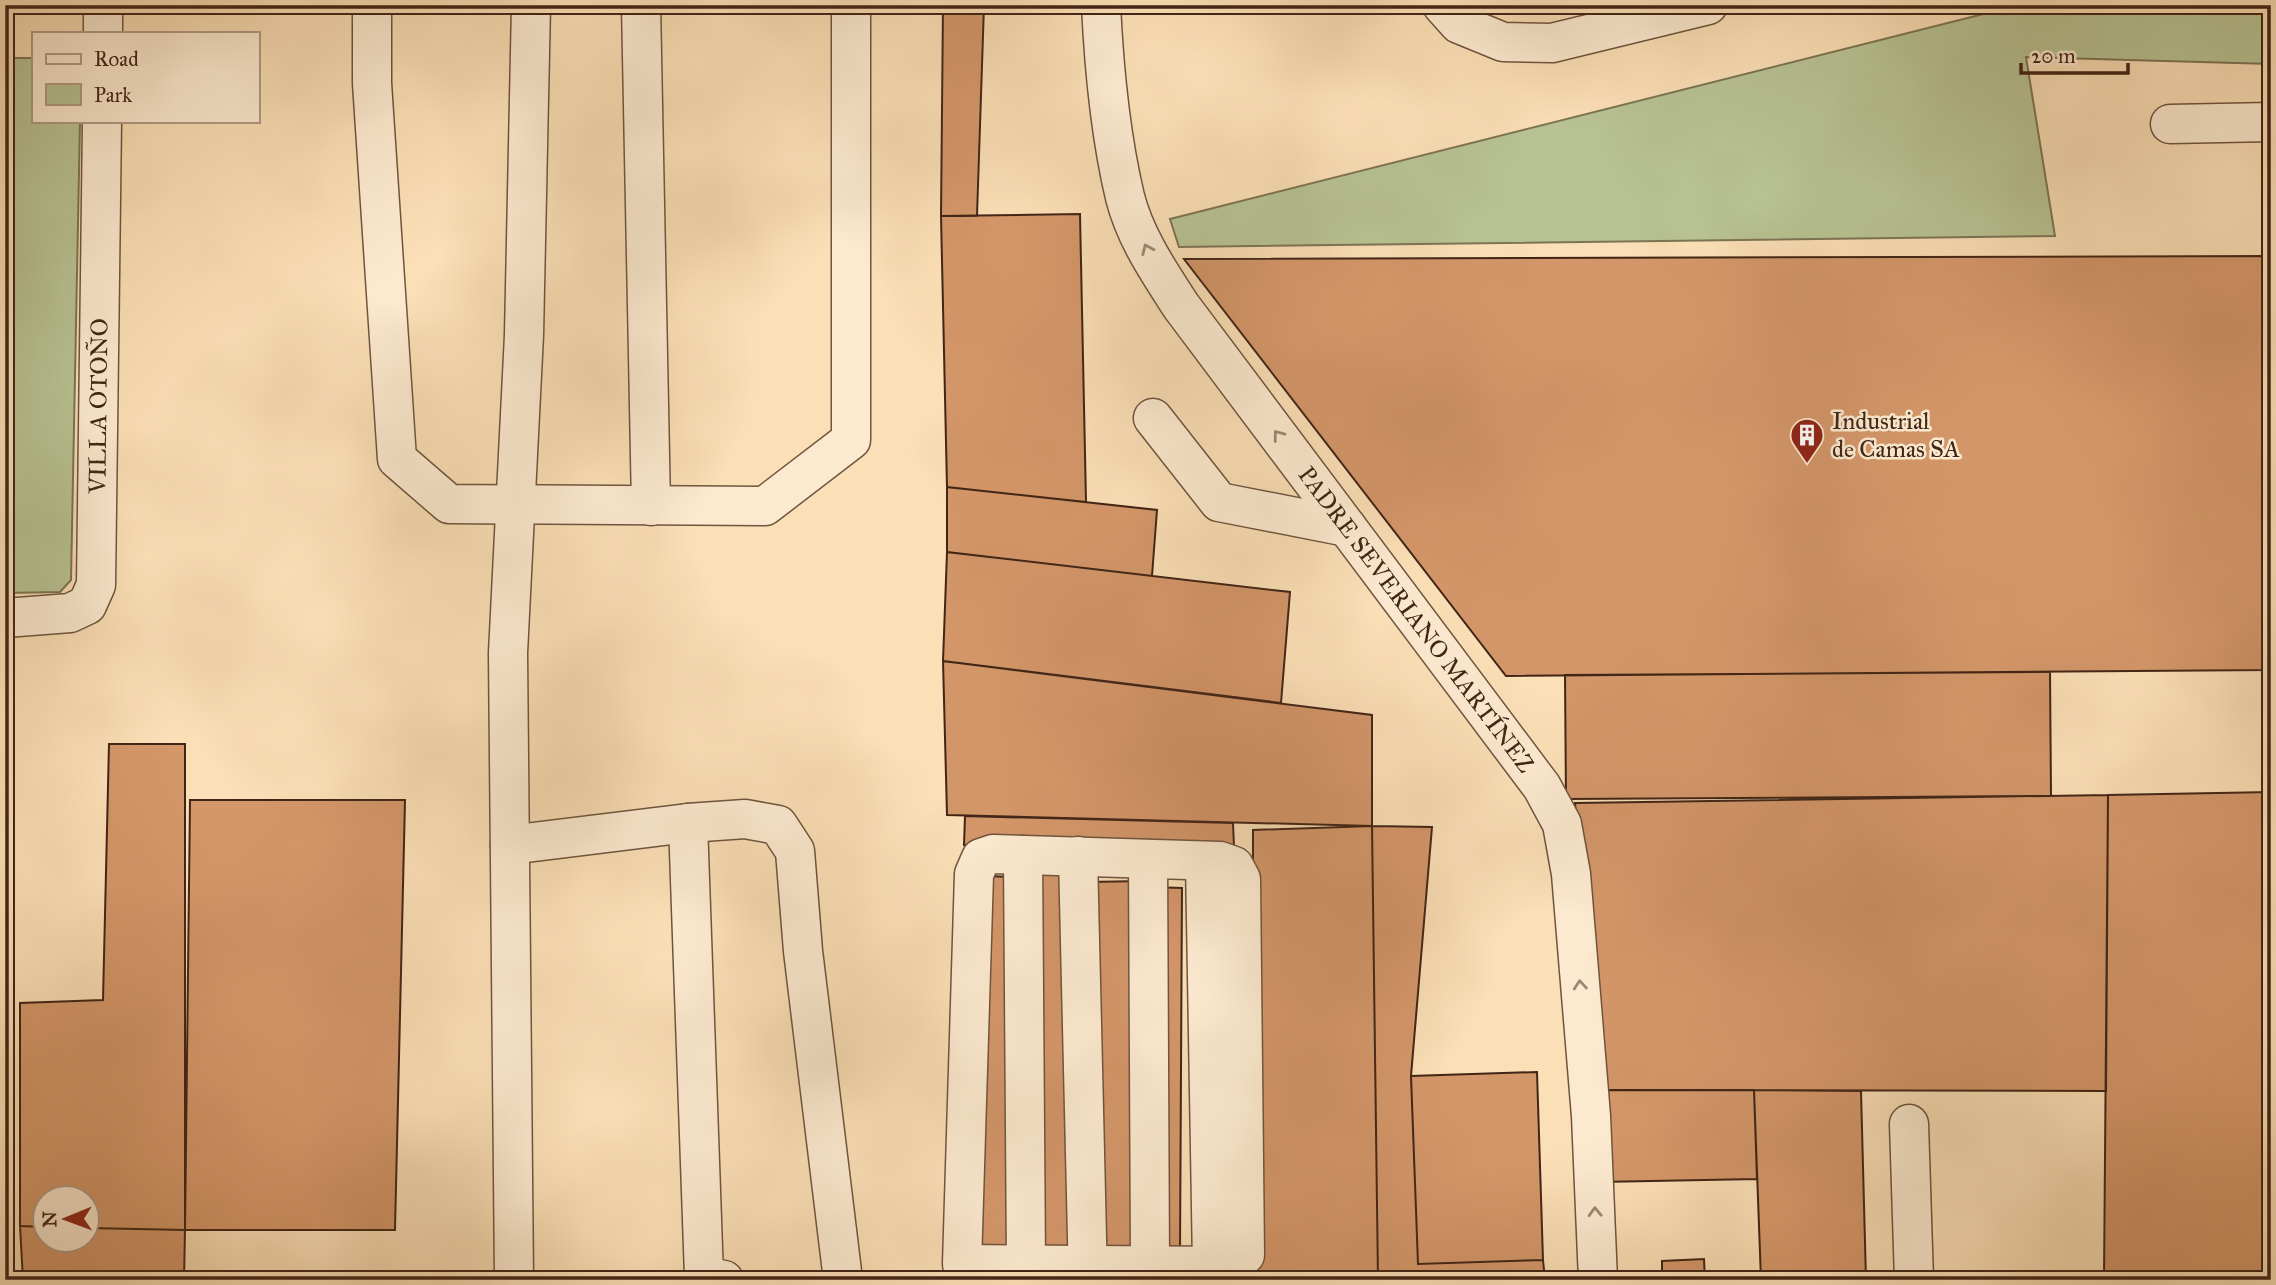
<svg xmlns="http://www.w3.org/2000/svg" width="2276" height="1285" viewBox="0 0 2276 1285" font-family="'IM FELL Great Primer',serif">
<style>
.green{fill:#b8c393;stroke:#7c7454;stroke-width:2}
.building{fill:#d39669;stroke:#412516;stroke-width:2}
.lines{fill:none;stroke-linecap:round;stroke-linejoin:round}
.minor-casing{stroke:#70543e;stroke-width:41}
.minor{stroke:#fcead0;stroke-width:38}
.oneway{stroke:#9e8873}
.labels{text-anchor:middle;stroke-width:5;stroke-linejoin:round;paint-order:stroke}
.street-label{font-size:24px;fill:#412516;stroke:#fcead0}
.poi-label{font-size:24px;fill:#412516;stroke:#fcead0;text-anchor:start}
</style>
<rect width="100%" height="100%" fill="#fbdfb6"/>
<filter id="stains"><feTurbulence type="fractalNoise" baseFrequency=".00286" numOctaves="4"/><feColorMatrix values="0 0 0 0 .2 0 0 0 0 .09 0 0 0 0 .02 0 0 0 .5 -.17"/></filter>
<radialGradient id="worn" r=".72"><stop offset=".6" stop-color="#630" stop-opacity="0"/><stop offset="1" stop-color="#630" stop-opacity=".3"/></radialGradient>
<path class="green" d="M2019,5H2271V64L2026,57L2055,236L1179,247L1170,219Z
M5,58H33V121H80L71,580L60,592L5,593Z"/>
<path class="building" d="M943,5H984L977,216H941Z
M1080,214L1086,502L947,487L941,216Z
M2271,256V670L1506,676L1184,259Z
M947,487L1157,510L1152,576L947,552Z
M947,552L1290,592L1281,703L943,661Z
M943,661L1372,715V826L947,815Z
M2050,672L2051,796L1566,799L1565,675Z
M109,744H185V1230L88,1228V1198H46V1227L20,1226V1003L103,1000Z
M2271,792V1280H2104L2108,795Z
M2108,795L2106,1091L1597,1090L1575,803Z
M190,800H405L395,1230H185Z
M965,816L1233,823L1234,847L964,845Z
M1372,826L1378,1280H1252L1253,830Z
M1372,826L1432,827L1411,1076L1418,1264L1543,1260L1545,1280H1378Z
M1072,873L1074,1251L1037,1252L1033,875Z
M988,876L1011,877L1013,1250H975Z
M1143,881L1145,1249L1095,1248L1088,882Z
M1150,887L1182,888L1180,1250L1156,1253Z
M1537,1072L1543,1260L1418,1264L1411,1076Z
M1597,1090H1754L1757,1179L1599,1182Z
M1754,1090L1861,1091L1866,1280H1761Z
M20,1226L46,1227V1240H88V1228L185,1230L184,1280H23Z
M1704,1259L1705,1280H1662V1261Z
M2104,1277V1280L1938,1279Z"/>
<g class="lines">
<defs>
<g id="minor">
<path d="M372,5V83L397,459L449,504L765,506L851,440V5"/>
<path d="M641,5L651,506"/>
<path id="s1" d="M1101,5C1104,69 1110,134 1125,197C1135,237 1159,272 1181,306L1542,787L1562,824L1571,874L1591,1116L1598,1280"/>
<path d="M1442,5L1459,24L1503,42L1552,43L1708,5"/>
<path d="M103,33V5"/>
<path d="M2170,124L2271,122"/>
<path d="M1153,418L1219,502L1347,527"/>
<path id="s2" d="M5,618L70,613L87,605L96,585L102,121"/>
<path d="M688,823L704,1276L724,1280"/>
<path d="M510,845L688,823L745,819L778,825L795,851L803,951L843,1280"/>
<path d="M1023,855L1026,1264"/>
<path d="M1078,856L1088,1280"/>
<path d="M1148,859L1150,1264"/>
<path d="M1205,861L1212,1265"/>
<path d="M1909,1124L1914,1280"/>
<path d="M962,1264L1233,1266L1245,1255L1241,879L1234,866L1220,861L993,854L981,858L974,874L962,1264L969,1280"/>
<path d="M514,1280L508,653L524,335L531,5"/>
</g>
</defs>
<use href="#minor" class="minor-casing"/>
<use href="#minor" class="minor"/>
</g>
<defs><path id="oneway-chevron" d="M-2-3.5L2.5 0L-2 3.5" fill="none" stroke-width="1.6" stroke-linecap="round" stroke-linejoin="round" transform="scale(1.75)"/></defs>
<g class="oneway">
<use href="#oneway-chevron" transform="translate(1147 249) rotate(-114)"/>
<use href="#oneway-chevron" transform="translate(1278 435) rotate(-127)"/>
<use href="#oneway-chevron" transform="translate(1580 985) rotate(-95)"/>
<use href="#oneway-chevron" transform="translate(1595 1212) rotate(-92)"/>
</g>
<defs>
<symbol id="building-pin" viewBox="-11 -11 22 30"><path d="M0 17L-7.5 6A9.5 9.5 0 1 1 7.5 6Z" fill="#8f2418" stroke="#fcead0"/><path d="M-4-6H4V6H1V3H-1V6H-4ZM-2.5-4.3h1.7v1.8h-1.7ZM.8-4.3h1.7v1.8H.8ZM-2.5-1h1.7V.8h-1.7ZM.8-1h1.7V.8H.8Z" fill="#fff"/></symbol>
</defs>
<g fill-rule="evenodd">
<use href="#building-pin" x="1788" y="416" width="38" height="52"/>
</g>
<g class="labels">
<g class="street-label">
<text dy="8" stroke="none"><textPath href="#s2" startOffset="285">VILLA OTOÑO</textPath></text>
<text dy="8" stroke="none"><textPath href="#s1" startOffset="709">PADRE SEVERIANO MARTÍNEZ</textPath></text>
</g>
<g class="poi-label">
<text x="1832" y="429">Industrial<tspan x="1832" dy="28">de Camas SA</tspan></text>
</g>
</g>
<rect width="2276" height="1285" fill="none" stroke="#fbdfb6" stroke-width="28"/>
<rect x="7" y="7" width="2262" height="1271" fill="none" stroke="#412516" stroke-width="3.5"/>
<rect x="14" y="14" width="2248" height="1257" fill="none" stroke="#412516" stroke-width="2"/>
<rect x="32" y="32" width="228" height="91" fill="#fcead0" stroke="#b19b86" stroke-width="2"/>
<rect x="46" y="54" width="35" height="10" fill="#fcead0" stroke="#b19b86" stroke-width="2"/>
<text x="94" y="66" font-size="21" fill="#412516">Road</text>
<rect x="46" y="84" width="35" height="21" fill="#b8c393" stroke="#b19b86" stroke-width="2"/>
<text x="94" y="102" font-size="21" fill="#412516">Park</text>
<g transform="translate(66 1219) rotate(269)"><circle r="33" fill="#fcead0" stroke="#b19b86" stroke-width="2"/>
<path d="M0-5L12 26L0 18L-12 26Z" fill="#8f2418"/>
<text y="-10" font-size="19" font-weight="bold" text-anchor="middle" fill="#412516">N</text>
</g>
<path d="M2021 63v10h107v-10" fill="none" stroke="#412516" stroke-width="3.5"/>
<text x="2031" y="63" font-size="21" fill="#412516" stroke="#fcead0" stroke-width="5" paint-order="stroke">20 m</text>
<rect width="100%" height="100%" filter="url(#stains)"/>
<rect width="100%" height="100%" fill="url(#worn)"/>
</svg>
